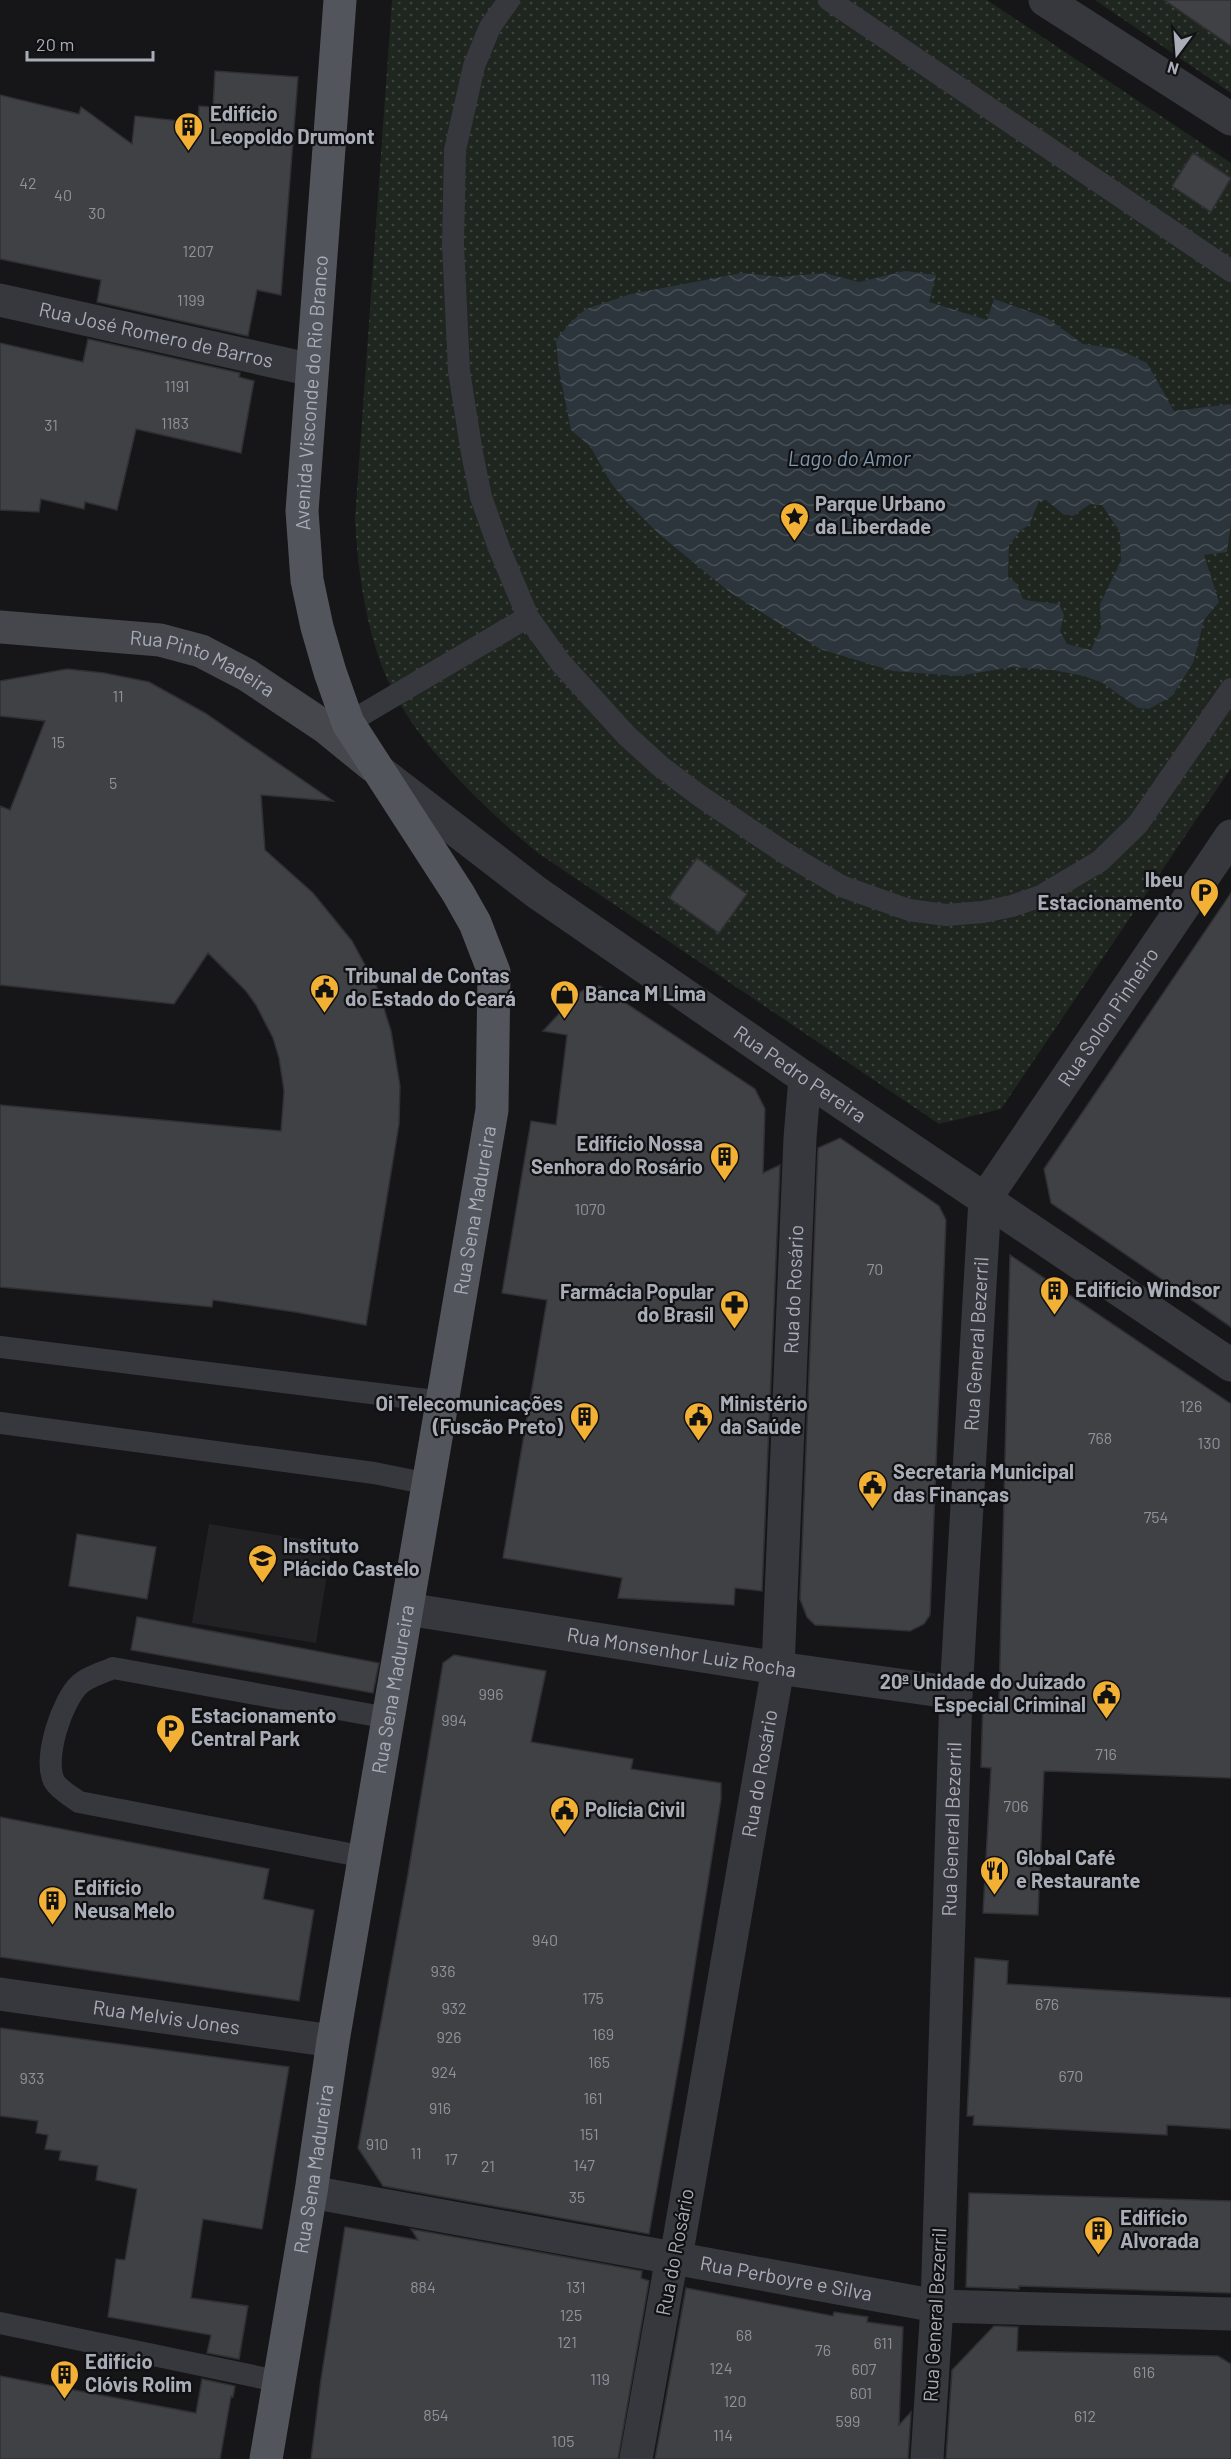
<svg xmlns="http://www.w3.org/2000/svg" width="1231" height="2459" viewBox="0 0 1231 2459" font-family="Barlow,sans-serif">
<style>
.built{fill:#222225}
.grass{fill:url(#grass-dots)}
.water{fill:url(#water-waves);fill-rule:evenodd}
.building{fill:#404145;stroke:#303034;stroke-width:1.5}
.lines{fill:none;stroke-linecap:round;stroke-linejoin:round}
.service{stroke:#37383d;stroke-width:22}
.pedestrian{stroke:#37383d;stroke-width:33}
.minor{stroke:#37383d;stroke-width:33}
.secondary{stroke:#45474d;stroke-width:33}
.primary{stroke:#53555c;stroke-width:33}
.labels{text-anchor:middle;stroke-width:4.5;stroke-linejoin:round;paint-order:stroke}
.number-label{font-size:16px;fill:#8e929b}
.poi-label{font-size:20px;font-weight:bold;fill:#a8adb8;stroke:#111113;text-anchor:start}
.street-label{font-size:20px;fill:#a8adb8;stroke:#111113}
.water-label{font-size:21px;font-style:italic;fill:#7f9bb3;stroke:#111113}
</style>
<defs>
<pattern id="grass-dots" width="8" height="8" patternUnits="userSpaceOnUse" patternTransform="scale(1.5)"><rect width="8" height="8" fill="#1e261f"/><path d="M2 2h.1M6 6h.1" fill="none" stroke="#3c433d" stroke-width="1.8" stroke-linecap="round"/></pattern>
<pattern id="water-waves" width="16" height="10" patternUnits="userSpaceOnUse" patternTransform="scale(1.5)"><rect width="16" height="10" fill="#2c353c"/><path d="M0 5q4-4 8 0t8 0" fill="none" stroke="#485056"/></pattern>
</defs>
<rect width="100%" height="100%" fill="#161618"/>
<path class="built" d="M209,1524L332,1544L316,1643L192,1623Z"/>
<path class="grass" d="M392,0H987L1231,163V768L1001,1109L939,1124L538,853C483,807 418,746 388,681C366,630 358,574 355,519Z
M1095,0H1231V93Z"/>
<path class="water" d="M905,271L936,275L929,302L987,320L994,299L1047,318L1083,344L1118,349L1147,363L1174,411L1231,404V522L1227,552L1204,555L1219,602L1204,620L1193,663L1172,696L1149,709L1138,708L1103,683L1084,676L1053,670L1012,667L958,676L893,671L820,649L731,593L660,535L626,501L611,483L590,446L571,430L559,370L556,340L570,323L586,309L631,294L742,273L780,277L824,273L859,282ZM1046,500L1063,514L1073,516L1090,504L1102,505L1120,532L1121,561L1100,604L1101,628L1091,650L1067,644L1060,631L1064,615L1059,604C1046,602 1036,603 1023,599L1016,583L1008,577L1009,545L1021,530L1029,525L1039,501Z"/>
<path class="building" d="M1164,0H1231V46Z
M215,71L298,77L281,295L257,290L248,336L97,302L101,280L0,259V95L79,114L81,107L132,144L135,116L198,123L199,106L213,107Z
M1193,153L1231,178L1211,212L1172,186Z
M88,339L240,373L239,377L254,381L241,453L136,429L117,510L85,502L84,509L41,499L39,512L0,510V343L83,362Z
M67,669L104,673L149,682L205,713L333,801L261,795L265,850L313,893L352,941L378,989L391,1031L400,1086L399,1124L366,1325L295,1312L213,1300L212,1307L0,1287V1105L281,1131L284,1091L279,1058L273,1038L256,1005L246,991L208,953L174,1004L0,985V806L10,810L45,721L0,716V681Z
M697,858L747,894L719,933L669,898Z
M1231,893V1327L1051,1203L1044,1169Z
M600,986L755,1089L765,1109L763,1173L780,1165L762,1591L735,1588L734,1605L618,1598L622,1578L503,1558L547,1300L502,1293L531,1121L556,1125L567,1035L543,1031L578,993L589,987Z
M840,1138L939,1206L946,1220L930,1615L924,1624L910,1631L815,1625L807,1617L800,1599L818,1148Z
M1010,1255L1231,1404V1778L1044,1771L1038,1915L983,1913L991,1768L981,1767L983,1700H999Z
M77,1534L156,1547L147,1599L69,1586Z
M137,1617L379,1663L373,1693L131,1650Z
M454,1655L546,1671L531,1742L633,1759L631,1769L721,1783V1799L684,2035L649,2234L383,2186L358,2148L408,1874L443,1663Z
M0,1817L269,1869L263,1899L314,1910L299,2001L0,1957Z
M975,1958L1008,1961L1007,1984L1231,1998V2129L1167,2125V2135L973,2125L974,2116H967Z
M0,2028L289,2067L262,2229L203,2219L191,2298L248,2306L239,2359L207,2353L211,2335L108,2317L116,2259L125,2260L137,2189L96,2180L98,2166L59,2160L61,2151L45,2149L48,2135L36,2133L38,2121L0,2116Z
M969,2193L1231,2201V2293L1019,2286V2289L966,2287Z
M345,2227L418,2240L411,2229L642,2271L641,2278L649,2281L618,2459H311L321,2379Z
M686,2288L833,2316L834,2312L868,2317L867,2322L903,2327L899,2425L911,2412L908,2459H655Z
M994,2326L1018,2327L1017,2351L1218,2356L1231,2364V2459H946L952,2370Z
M0,2376L196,2413L202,2379L235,2386L233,2397L231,2396L220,2459H0Z"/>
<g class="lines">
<path class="service" d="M509,0L490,27L474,66L455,150L453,245L459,371L472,453L481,497L499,548L528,617L560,662L626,735L660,766L700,796L785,853L841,886L909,910L946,915L983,912L1012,906L1041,896L1100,861L1138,824L1231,689
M829,0L1231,271
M348,723L528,617
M0,1347L443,1402
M0,1423L374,1473L429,1484
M365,1857L79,1802C72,1797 59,1790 54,1781C43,1758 62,1700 80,1684C89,1676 102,1673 113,1668L388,1718
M0,2323L277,2381"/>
<path class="pedestrian" d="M636,2459L672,2257
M927,2459L937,2306"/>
<g class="minor">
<path d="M1045,0L1231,119"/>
<path id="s1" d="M0,300L312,370"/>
<path id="s2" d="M383,774L536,892L805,1078L1231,1365"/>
<path id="s3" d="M407,1609L778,1668L956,1693"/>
<path id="s4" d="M0,1994L333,2041"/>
<path id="s5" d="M311,2192L937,2306L1231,2314"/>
<path id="s6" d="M672,2257L678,2246L778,1668L800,1138L805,1078"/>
<path id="s7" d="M937,2306L956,1693L985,1199L1231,836"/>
</g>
<path class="secondary" id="s8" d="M0,627L160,640L201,651L247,675L325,727L373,766"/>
<path class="primary" id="s9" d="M266,2459L311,2192L333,2041L492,1110L494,972L475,923L458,893L348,723L330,672L317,627L307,580L302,511L340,0"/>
</g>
<defs>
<symbol id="building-pin" viewBox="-11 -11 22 30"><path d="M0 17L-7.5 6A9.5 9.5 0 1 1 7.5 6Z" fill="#f2b134" stroke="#111113"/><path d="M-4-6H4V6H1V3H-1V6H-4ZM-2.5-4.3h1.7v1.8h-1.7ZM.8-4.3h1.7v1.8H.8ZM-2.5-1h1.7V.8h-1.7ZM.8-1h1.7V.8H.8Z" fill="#111"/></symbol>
<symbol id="sight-pin" viewBox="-11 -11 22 30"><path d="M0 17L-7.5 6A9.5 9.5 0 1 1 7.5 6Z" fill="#f2b134" stroke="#111113"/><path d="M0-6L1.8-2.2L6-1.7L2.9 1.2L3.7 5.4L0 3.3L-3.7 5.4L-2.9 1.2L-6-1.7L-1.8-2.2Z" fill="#111"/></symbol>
<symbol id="parking-pin" viewBox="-11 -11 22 30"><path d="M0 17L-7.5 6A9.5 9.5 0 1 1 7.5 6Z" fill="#f2b134" stroke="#111113"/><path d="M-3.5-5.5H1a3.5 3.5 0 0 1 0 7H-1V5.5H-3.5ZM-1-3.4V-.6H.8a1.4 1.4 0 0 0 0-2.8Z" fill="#111"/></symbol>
<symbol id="civic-pin" viewBox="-11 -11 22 30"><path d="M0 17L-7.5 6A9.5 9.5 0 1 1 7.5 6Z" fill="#f2b134" stroke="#111113"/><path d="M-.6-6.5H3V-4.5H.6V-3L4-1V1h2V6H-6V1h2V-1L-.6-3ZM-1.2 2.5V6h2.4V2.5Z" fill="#111"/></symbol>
<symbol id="shop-pin" viewBox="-11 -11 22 30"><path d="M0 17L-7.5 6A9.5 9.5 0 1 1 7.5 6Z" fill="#f2b134" stroke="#111113"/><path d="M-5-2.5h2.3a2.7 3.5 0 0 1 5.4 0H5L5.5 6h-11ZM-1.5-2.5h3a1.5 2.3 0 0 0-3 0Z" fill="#111"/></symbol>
<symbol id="pharmacy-pin" viewBox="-11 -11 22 30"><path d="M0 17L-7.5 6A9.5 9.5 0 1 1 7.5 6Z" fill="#f2b134" stroke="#111113"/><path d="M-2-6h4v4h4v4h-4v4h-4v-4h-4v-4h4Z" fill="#111"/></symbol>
<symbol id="university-pin" viewBox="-11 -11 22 30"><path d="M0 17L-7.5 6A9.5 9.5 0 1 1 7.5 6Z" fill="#f2b134" stroke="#111113"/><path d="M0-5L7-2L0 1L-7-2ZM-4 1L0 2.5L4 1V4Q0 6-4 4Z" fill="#111"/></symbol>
<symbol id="restaurant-pin" viewBox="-11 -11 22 30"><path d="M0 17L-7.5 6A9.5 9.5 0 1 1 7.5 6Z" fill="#f2b134" stroke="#111113"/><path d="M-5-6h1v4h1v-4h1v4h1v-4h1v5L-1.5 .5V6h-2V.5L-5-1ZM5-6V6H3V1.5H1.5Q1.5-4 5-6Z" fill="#111"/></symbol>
</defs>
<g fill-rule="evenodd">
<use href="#building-pin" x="172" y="110" width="33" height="45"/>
<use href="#sight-pin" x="778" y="500" width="33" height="45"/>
<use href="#parking-pin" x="1188" y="876" width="33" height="45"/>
<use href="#civic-pin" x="308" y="972" width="33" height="45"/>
<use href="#shop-pin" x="548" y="978" width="33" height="45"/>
<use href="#building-pin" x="708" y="1140" width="33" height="45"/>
<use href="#building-pin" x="1038" y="1274" width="33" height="45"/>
<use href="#pharmacy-pin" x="718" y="1288" width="33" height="45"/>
<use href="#building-pin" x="568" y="1400" width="33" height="45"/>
<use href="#civic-pin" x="682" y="1400" width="33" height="45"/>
<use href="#civic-pin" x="856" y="1468" width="33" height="45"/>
<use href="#university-pin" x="246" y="1542" width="33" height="45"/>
<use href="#civic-pin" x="1090" y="1678" width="33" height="45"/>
<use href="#parking-pin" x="154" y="1712" width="33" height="45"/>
<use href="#civic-pin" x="548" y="1794" width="33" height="45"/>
<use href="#restaurant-pin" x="978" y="1854" width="33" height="45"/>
<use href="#building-pin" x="36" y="1884" width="33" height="45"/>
<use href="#building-pin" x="1082" y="2214" width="33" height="45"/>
<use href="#building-pin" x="48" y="2358" width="33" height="45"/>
</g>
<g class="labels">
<g class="number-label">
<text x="28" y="189">42</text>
<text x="63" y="201">40</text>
<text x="97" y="219">30</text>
<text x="198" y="257">1207</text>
<text x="191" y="306">1199</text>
<text x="177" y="392">1191</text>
<text x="175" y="429">1183</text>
<text x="51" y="431">31</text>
<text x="118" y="702">11</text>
<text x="58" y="748">15</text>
<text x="113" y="789">5</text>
<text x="590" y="1215">1070</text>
<text x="875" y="1275">70</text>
<text x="1191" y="1412">126</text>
<text x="1100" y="1444">768</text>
<text x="1209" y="1449">130</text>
<text x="1156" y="1523">754</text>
<text x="491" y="1700">996</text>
<text x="454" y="1726">994</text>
<text x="1106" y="1760">716</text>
<text x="1016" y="1812">706</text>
<text x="545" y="1946">940</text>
<text x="443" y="1977">936</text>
<text x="593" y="2004">175</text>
<text x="1047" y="2010">676</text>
<text x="454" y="2014">932</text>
<text x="603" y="2040">169</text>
<text x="449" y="2043">926</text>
<text x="599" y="2068">165</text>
<text x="444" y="2078">924</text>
<text x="1071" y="2082">670</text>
<text x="32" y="2084">933</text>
<text x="593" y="2104">161</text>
<text x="440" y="2114">916</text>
<text x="589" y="2140">151</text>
<text x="377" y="2150">910</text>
<text x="416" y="2159">11</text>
<text x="451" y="2165">17</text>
<text x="584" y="2171">147</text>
<text x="488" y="2172">21</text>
<text x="577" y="2203">35</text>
<text x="423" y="2293">884</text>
<text x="576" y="2293">131</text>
<text x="571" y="2321">125</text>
<text x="744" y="2341">68</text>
<text x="567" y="2348">121</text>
<text x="883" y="2349">611</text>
<text x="823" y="2356">76</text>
<text x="721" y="2374">124</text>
<text x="864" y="2375">607</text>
<text x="1144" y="2378">616</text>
<text x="600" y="2385">119</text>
<text x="861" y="2399">601</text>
<text x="735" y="2407">120</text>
<text x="436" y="2421">854</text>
<text x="1085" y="2422">612</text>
<text x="848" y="2427">599</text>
<text x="723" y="2441">114</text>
<text x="563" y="2447">105</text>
</g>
<g class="poi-label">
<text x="210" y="121">Edifício<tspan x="210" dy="23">Leopoldo Drumont</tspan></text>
<text x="815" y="511">Parque Urbano<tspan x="815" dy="23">da Liberdade</tspan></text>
<text x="1183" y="887" text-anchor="end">Ibeu<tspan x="1183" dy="23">Estacionamento</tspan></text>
<text x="345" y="983">Tribunal de Contas<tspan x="345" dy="23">do Estado do Ceará</tspan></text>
<text x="585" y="1001">Banca M Lima</text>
<text x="703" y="1151" text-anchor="end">Edifício Nossa<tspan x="703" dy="23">Senhora do Rosário</tspan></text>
<text x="1075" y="1297">Edifício Windsor</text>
<text x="714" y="1299" text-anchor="end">Farmácia Popular<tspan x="714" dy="23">do Brasil</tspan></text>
<text x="563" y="1411" text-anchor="end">Oi Telecomunicações<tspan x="563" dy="23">(Fuscão Preto)</tspan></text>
<text x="720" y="1411">Ministério<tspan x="720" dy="23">da Saúde</tspan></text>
<text x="893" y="1479">Secretaria Municipal<tspan x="893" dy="23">das Finanças</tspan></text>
<text x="283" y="1553">Instituto<tspan x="283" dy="23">Plácido Castelo</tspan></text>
<text x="1086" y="1689" text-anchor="end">20ª Unidade do Juizado<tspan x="1086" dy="23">Especial Criminal</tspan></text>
<text x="191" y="1723">Estacionamento<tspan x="191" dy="23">Central Park</tspan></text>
<text x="585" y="1817">Polícia Civil</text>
<text x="1016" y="1865">Global Café<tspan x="1016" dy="23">e Restaurante</tspan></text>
<text x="74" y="1895">Edifício<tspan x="74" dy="23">Neusa Melo</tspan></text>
<text x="1120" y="2225">Edifício<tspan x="1120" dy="23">Alvorada</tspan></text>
<text x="85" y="2369">Edifício<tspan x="85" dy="23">Clóvis Rolim</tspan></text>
</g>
<g class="street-label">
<text dy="7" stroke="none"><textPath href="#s1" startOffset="160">Rua José Romero de Barros</textPath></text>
<text dy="7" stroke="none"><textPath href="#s9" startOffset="2132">Avenida Visconde do Rio Branco</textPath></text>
<text dy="7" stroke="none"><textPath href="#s8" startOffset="208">Rua Pinto Madeira</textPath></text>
<text dy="7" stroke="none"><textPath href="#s7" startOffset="1328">Rua Solon Pinheiro</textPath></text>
<text dy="7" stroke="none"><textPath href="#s2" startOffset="514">Rua Pedro Pereira</textPath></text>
<text dy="7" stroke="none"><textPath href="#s9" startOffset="1266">Rua Sena Madureira</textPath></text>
<text dy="7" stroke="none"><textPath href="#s6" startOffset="978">Rua do Rosário</textPath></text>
<text dy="7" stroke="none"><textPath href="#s7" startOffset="963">Rua General Bezerril</textPath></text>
<text dy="7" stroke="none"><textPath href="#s3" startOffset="278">Rua Monsenhor Luiz Rocha</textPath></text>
<text dy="7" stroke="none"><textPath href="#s9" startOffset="780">Rua Sena Madureira</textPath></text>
<text dy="7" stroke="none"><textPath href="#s6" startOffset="492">Rua do Rosário</textPath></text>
<text dy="7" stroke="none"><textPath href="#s7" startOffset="477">Rua General Bezerril</textPath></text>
<text dy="7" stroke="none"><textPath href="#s4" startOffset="168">Rua Melvis Jones</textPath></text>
<text dy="7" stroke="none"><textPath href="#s9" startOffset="294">Rua Sena Madureira</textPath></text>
<text transform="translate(675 2252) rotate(-79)" y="7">Rua do Rosário</text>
<text dy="7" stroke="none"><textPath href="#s5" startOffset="483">Rua Perboyre e Silva</textPath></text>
<text transform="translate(935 2315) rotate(-87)" y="7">Rua General Bezerril</text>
</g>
<g class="water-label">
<text x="849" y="466">Lago do Amor</text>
</g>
</g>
<g transform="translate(1177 54) rotate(196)" stroke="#111113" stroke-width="4.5" paint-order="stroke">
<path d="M0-4.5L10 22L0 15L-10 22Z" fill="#a8adb8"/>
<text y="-9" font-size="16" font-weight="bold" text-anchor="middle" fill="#a8adb8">N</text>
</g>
<path d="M27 51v9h126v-9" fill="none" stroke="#a8adb8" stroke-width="3"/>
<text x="36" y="51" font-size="18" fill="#a8adb8" stroke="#111113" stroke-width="4.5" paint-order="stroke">20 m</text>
</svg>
